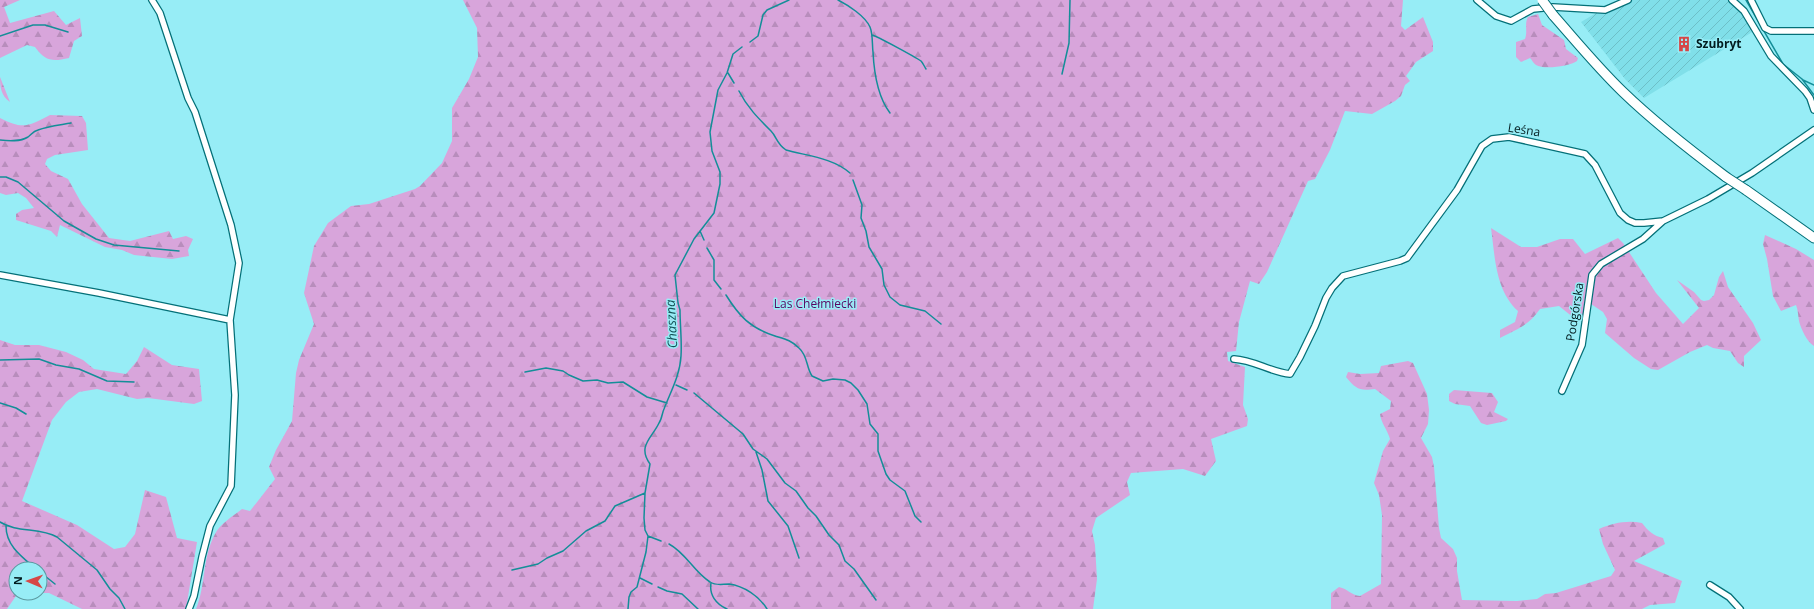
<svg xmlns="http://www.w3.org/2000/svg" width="1814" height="609" viewBox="0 0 1814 609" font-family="'Open Sans',sans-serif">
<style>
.industrial{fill:url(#industrial-furrows)}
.forest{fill:url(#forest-firs)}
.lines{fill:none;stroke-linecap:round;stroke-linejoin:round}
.stream{stroke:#148e98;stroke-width:1.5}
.street-casing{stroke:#047078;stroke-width:8}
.primary-casing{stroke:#047078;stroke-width:11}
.street{stroke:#fff;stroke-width:5.5}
.primary{stroke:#fff;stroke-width:9}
.primary-bridge-casing{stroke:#047078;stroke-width:11;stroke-linecap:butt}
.primary-bridge{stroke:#fff;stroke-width:9}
.labels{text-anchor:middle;stroke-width:3;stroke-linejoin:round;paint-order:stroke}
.poi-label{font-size:12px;font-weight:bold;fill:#021c1f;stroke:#97edf6;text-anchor:start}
.street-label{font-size:12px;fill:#021c1f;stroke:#97edf6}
.park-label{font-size:12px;fill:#590561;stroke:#97edf6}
.water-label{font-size:13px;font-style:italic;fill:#135157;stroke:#97edf6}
</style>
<defs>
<pattern id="industrial-furrows" width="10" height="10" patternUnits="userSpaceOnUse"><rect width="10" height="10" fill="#80dfe9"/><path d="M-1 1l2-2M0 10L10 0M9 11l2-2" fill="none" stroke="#6dbfc7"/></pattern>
<pattern id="forest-firs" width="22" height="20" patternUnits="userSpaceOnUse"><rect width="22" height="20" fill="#d8a5db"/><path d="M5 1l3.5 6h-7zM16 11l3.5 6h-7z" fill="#b88dbc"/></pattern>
</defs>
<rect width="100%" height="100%" fill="#97edf6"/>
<path class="industrial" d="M1631,0H1727L1734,4L1754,31L1644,98L1625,79L1581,22L1596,13H1606Z"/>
<path class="forest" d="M0,0H20L4,7L10,23L54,11L66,25L80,18L82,36L74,41L69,58C52,62 45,61 35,47L27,45L0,58Z
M463,0H1403L1401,26L1405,30L1423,17L1433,42V51L1416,62L1406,76L1410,81L1405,85L1401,96L1395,101L1372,114L1345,111L1330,150L1315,179L1308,181L1267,272L1259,284L1250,281L1239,322L1236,351L1227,352L1228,361L1245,367L1243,405L1248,419L1247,426L1211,439L1216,461L1205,476L1183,469L1131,473L1127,482L1130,495L1096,518L1092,531L1095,545L1097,579L1093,609H196C206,585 202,558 215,534C220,524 233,516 242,509L250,511L275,479L269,467L276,450L292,421L296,373L299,360L314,324L304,293L314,246L328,223L351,206L369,204L415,189L420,186L442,163L452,141V108L469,79L478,57L477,28Z
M1538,14L1542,25L1564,40L1566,49L1578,58L1577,61C1570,66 1544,70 1536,65C1534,64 1532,60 1530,58L1521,62L1516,57V42L1525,39C1528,31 1524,24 1528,17Z
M0,77L10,102C1,96 0,87 0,77Z
M50,115L82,116L86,123L88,150L55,155L47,159L45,164L51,171L68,179L82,204L109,238L130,241L169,231L173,239L186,236L193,239L188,250L189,256L172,259L134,255L122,250L105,247L60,225L57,237L51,231L16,220V214L22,210L34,208L26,198L18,193L6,195L0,193V118C23,130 29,126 50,115Z
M1491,228L1521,247H1537L1560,239H1573L1585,254L1618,238L1623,243L1656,293L1683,324L1699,308L1677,280L1694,292L1701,300L1704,301L1709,300L1714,295L1719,277L1723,271L1728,287L1753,323L1761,340L1744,356V367L1738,363L1730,351L1713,348L1707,345L1690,352L1658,370L1651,369L1634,358L1605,333L1607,319L1603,312L1591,304L1579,322L1559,306L1540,309C1529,325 1518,329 1500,338V330L1515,322L1518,311C1495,290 1495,256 1491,228Z
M1765,235L1796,249L1814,260V346C1807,342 1801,329 1799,321C1798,315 1798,310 1796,305L1781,311L1773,296L1767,259L1763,244Z
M0,340L15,345H39L66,352L83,360L94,369L126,374L137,361L144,347L172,365L199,369L202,401L194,404L148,398L137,399L97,389L79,392L66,402L52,420L22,501L77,525L114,549L125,547L135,534L145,490L166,497L177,538L197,542L186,609H82L49,593H40V569H16V593H18L7,609H0Z
M1408,361L1413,363L1427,394L1429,410L1428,424L1421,438L1432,457L1434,467L1439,528L1441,538L1453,549L1457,558V571L1462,600L1517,601L1537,599L1545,594L1556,593L1611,576L1615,570L1603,544L1599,529C1613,523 1627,520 1642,523C1648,531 1654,536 1663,538L1665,544L1634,561L1682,581L1675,603L1650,605L1642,609H1331V593L1339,587C1348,589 1351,595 1360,596L1381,584L1382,515L1379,495L1374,483L1383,451L1390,439C1387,429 1381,423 1380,414L1390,409L1391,401L1375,389C1359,391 1356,389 1346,377L1348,372L1360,374L1379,373L1381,366Z
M1454,390L1492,393L1498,402L1494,412L1508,419L1506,421L1487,425L1481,423L1470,406L1455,404L1449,401V394Z"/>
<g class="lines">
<path class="stream" d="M838,0C848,5 865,16 870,27C873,34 872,44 873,52C874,72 877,96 890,113
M1746,0L1783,64L1802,79L1814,95
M872,35C877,36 915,57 921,61C923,63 924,66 926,69
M0,36L33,25H45L68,32
M750,42L758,36L763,15L767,10L789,0
M728,73L734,83
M1062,74L1069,43L1070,0
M1803,80L1814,85
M739,91C747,107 758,118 771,131C777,137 776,143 786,150C808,156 833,158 850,173
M0,140C9,141 20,142 28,137C31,135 33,131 38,130C48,126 60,125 71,123
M0,177H6L18,182L64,221L96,239L114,245L179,251
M853,180L862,205L861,218L866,231L869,247L882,269L884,285L890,297L900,305L925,311L941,324
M700,231L704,240
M707,248L714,260V280L721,289
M726,295C739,316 750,328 775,336C785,339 791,340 799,348C808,356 806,367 812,376L823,381L833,379L845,380L851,383L858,390L867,404L870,424L878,434V451L886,474L890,480L905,491L915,516L921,522
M0,360L39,359L56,365L79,369L107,381L134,382
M525,372L546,368L563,371L569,375L583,381L597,380L608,383L623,382L647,397L667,403
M676,385L687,390
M694,393L743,434L753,449L767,459L785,483L796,491L808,508L816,516L829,535L839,545L845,561L854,569L876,600
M0,403L16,408L26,414
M756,452L762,470L768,501L788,526L799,558
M0,522C17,533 40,527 57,537L97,570L110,589L119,598L125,609
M6,526C6,546 22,557 36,569
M648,536L661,541
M669,544C686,553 694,572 710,582C716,586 722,584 729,584C744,586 759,596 767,609
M512,570L538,564L547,558L563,551L586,531L605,521L615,506L645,493
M40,572L55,584
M640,578L652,584
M711,583C709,595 716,604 727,609
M658,587L667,591L682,594L698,609
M628,609L629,597L631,592L637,587L646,552L648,536L645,530L644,518L645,493L650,464C637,446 652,438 659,423C662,419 662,413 664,409C671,391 680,375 681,356C682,341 680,325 680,310L678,303L675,275L694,239L714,213L720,184V172L712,151L710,132L718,90L727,73L733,54L742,47"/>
<defs>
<path id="street" d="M152,0L160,13L188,98L195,112L231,225L239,263L230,320L235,395L231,486L210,526L202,557L194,596L189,609
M1477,0L1496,16L1511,21L1533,9L1553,7L1605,10L1628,0
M1732,0L1744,11L1771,56L1805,91L1810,98L1814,110
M1751,0L1765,28L1771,31H1814
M0,275L99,293L230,320
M1234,359C1254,360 1270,372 1290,374L1300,357L1315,326L1326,298L1332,288L1343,276L1400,261L1407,258L1457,190L1482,146L1492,139L1509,137L1585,154L1595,165L1620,213L1628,220L1635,223H1644L1663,221L1708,199L1752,173L1814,130
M1562,391L1582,345L1592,275L1601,264L1643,239L1663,221
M1710,585L1729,597L1740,609"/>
<path id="primary" d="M1553,15C1576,41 1598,68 1623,92C1655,123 1690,150 1726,177
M1746,190L1814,238"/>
</defs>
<use href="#street" class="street-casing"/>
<use href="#primary" class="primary-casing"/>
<use href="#street" class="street"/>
<use href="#primary" class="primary"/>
<defs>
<path id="primary-bridge" d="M1542,0L1553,15
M1726,177L1746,190"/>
</defs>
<use href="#primary-bridge" class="primary-bridge-casing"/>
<use href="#primary-bridge" class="primary-bridge"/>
</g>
<defs>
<symbol id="building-bare" viewBox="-9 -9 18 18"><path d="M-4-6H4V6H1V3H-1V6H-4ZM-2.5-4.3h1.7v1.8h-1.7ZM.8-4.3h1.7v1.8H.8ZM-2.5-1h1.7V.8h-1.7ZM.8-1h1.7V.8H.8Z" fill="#d64747" stroke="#97edf6" stroke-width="2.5" paint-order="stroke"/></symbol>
</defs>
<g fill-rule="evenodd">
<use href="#building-bare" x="1673" y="33" width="22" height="22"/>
</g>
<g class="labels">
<g class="poi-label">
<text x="1696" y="48">Szubryt</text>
</g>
<g class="street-label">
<text transform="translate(1524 130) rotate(9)" y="4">Leśna</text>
<text transform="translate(1575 312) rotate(-81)" y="4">Podgórska</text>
</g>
<g class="park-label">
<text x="815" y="308">Las Chełmiecki</text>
</g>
<g class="water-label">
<text transform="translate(671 324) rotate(-93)" y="5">Chaszna</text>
</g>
</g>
<g transform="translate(28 581) rotate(272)"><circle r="19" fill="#97edf6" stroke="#5b99a0"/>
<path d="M0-3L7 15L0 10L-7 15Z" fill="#d64747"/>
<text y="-6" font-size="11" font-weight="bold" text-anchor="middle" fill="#021c1f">N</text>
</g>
</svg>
